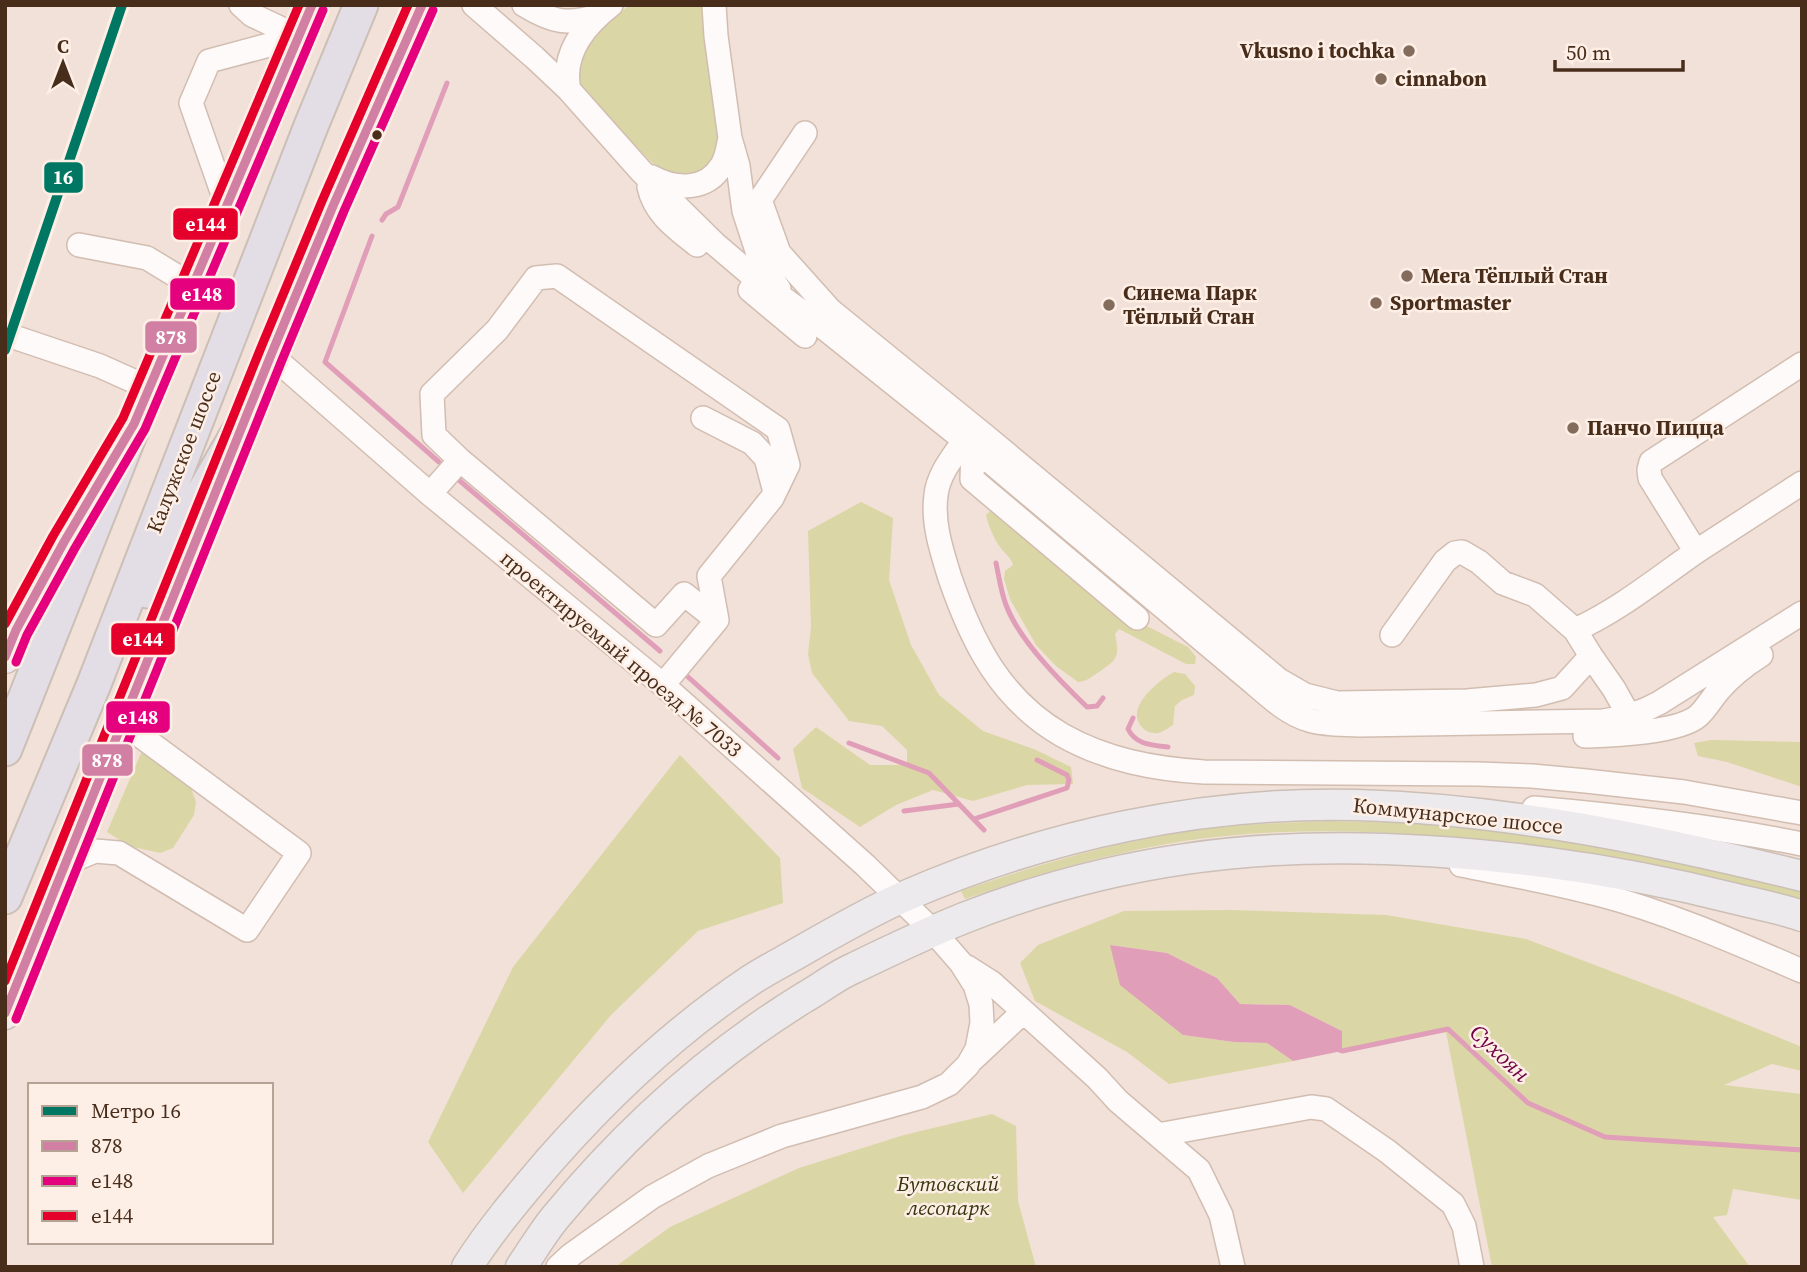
<svg xmlns="http://www.w3.org/2000/svg" width="1807" height="1272" viewBox="0 0 1807 1272" font-family="'Source Serif 4',serif">
<style>
.green{fill:#dbd6a5}
.water{fill:#e09eb8}
.lines{fill:none;stroke-linecap:round;stroke-linejoin:round}
.stream{stroke:#e09eb8;stroke-width:5}
.minor-casing{stroke:#d2bdb1;stroke-width:26}
.major-casing{stroke:#cbbfb6;stroke-width:33}
.highway-casing{stroke:#cbbfb6;stroke-width:37}
.minor{stroke:#fdfaf9;stroke-width:23}
.major{stroke:#edeaee;stroke-width:30}
.highway{stroke:#e3dee6;stroke-width:33}
.bus-1-casing{stroke:#feefe6;stroke-width:14}
.bus-2-casing{stroke:#feefe6;stroke-width:14}
.bus-3-casing{stroke:#feefe6;stroke-width:14}
.bus-1{stroke:#d27fa4;stroke-width:9}
.bus-2{stroke:#e5007d;stroke-width:9}
.bus-3{stroke:#e4002b;stroke-width:9}
.metro-1-casing{stroke:#feefe6;stroke-width:16}
.metro-1{stroke:#007763;stroke-width:10}
.poi-dot{fill:#846c5d;stroke:#feefe6;stroke-width:2.5}
.bus-dot{fill:#492d1b;stroke:#feefe6;stroke-width:2.5}
.labels{text-anchor:middle;stroke-width:5;stroke-linejoin:round;paint-order:stroke}
.poi-label{font-size:21px;font-weight:bold;fill:#492d1b;stroke:#feefe6;text-anchor:start}
.street-label{font-size:21px;fill:#492d1b;stroke:#feefe6}
.park-label{font-size:21px;font-style:italic;fill:#35360e;stroke:#feefe6}
.water-label{font-size:23px;font-style:italic;fill:#700346;stroke:#feefe6}
.line-badge{stroke:#feefe6;stroke-width:2.5}
.badge-label{font-size:19px;text-anchor:middle;font-weight:bold;fill:#fff}
</style>
<rect width="100%" height="100%" fill="#f2e1d8"/>
<path class="green" d="M630,5H702L711,54L722,150L697,179L659,170L583,91L578,77L583,55L591,35L607,22Z
M861,502L893,518L889,580L911,645L939,695L983,731L1036,750L1071,767L1073,784L1027,785L973,801L933,790L896,805L860,827L802,788L793,749L816,727L870,765H907V750L882,726L849,721L812,673L808,654L811,627L808,531Z
M991,510L997,512L1125,615L1188,647L1196,657L1195,664H1186L1119,629L1115,634C1120,658 1117,659 1099,672C1091,677 1088,681 1078,682L1056,666L1036,645L1010,599L1004,579L1005,571L1013,565C1011,557 1005,554 1000,547C993,537 989,527 986,515Z
M1174,672L1185,674L1195,686L1194,695L1182,700L1175,706L1173,725C1168,728 1163,732 1158,733C1146,735 1136,724 1137,713C1139,697 1161,679 1174,672Z
M1711,740L1802,742V787L1727,762L1698,756L1694,743Z
M142,751L191,788L196,802L194,815L173,848L160,853L129,846L107,832Z
M680,755L780,858L783,903L698,931L611,1015L463,1193L428,1142L513,967Z
M1328,821L1407,823L1483,830L1592,845L1679,861L1792,889L1802,893V903C1731,887 1661,869 1590,855C1566,851 1541,849 1517,845C1406,830 1295,825 1184,841C1109,853 1036,874 965,899L961,891C1034,866 1107,844 1183,832C1231,824 1279,823 1328,821Z
M1231,910L1386,915L1526,939L1674,995L1802,1047V1071L1772,1064L1724,1085L1802,1094V1200L1733,1189L1727,1215L1713,1217L1750,1267H1492L1446,1032L1342,1051V1031L1290,1005L1240,1004L1217,978L1167,953L1110,945L1183,1035L1234,1042L1267,1043L1293,1061L1169,1084L1127,1052L1035,1001L1020,963L1038,945L1124,911Z
M992,1114L1016,1126L1018,1201L1036,1267H615L670,1227L799,1168L904,1135Z"/>
<path class="water" d="M1110,945L1167,953L1217,978L1240,1004L1290,1005L1342,1031V1051L1293,1061L1267,1043L1234,1042L1183,1035L1120,985Z"/>
<g class="lines">
<path class="stream" d="M382,220L386,214L398,207L447,83
M372,236L325,362L439,462
M460,481L660,651
M996,563C999,577 1001,592 1006,605C1019,640 1060,681 1087,707L1097,706L1103,698
M687,676L778,758
M1133,718L1128,729C1136,745 1152,745 1168,747
M849,743L929,773L984,830
M904,811L959,804
M974,819L1067,788L1069,780L1067,775L1037,760
M1336,1049L1342,1051L1448,1029L1528,1103L1605,1137L1802,1150"/>
<defs>
<path id="minor" d="M241,5L252,15L299,37
M474,5L535,58L569,90L641,171L715,244L755,278L823,327L973,447L1244,675C1263,690 1284,713 1309,720C1325,725 1343,724 1360,725L1603,721C1624,718 1641,713 1659,703L1802,613
M524,5C552,22 568,26 599,15
M714,5L716,36L730,138L738,166L744,211L757,251L768,273L779,289
M569,90C561,54 584,26 611,5
M805,133L760,200L779,253L830,310L984,435L1279,680L1305,695L1337,703L1467,701L1536,695L1562,688L1591,656
M652,177C676,190 707,191 722,165C727,157 728,146 730,138
M649,187C655,214 676,228 697,245
M227,206L191,103L209,61L299,37
M79,245L147,258L193,286
M750,290L805,336
M5,334L100,366L149,388
M271,355L430,494L663,685L865,865L933,931L961,963L975,985L981,1004L982,1023L977,1049L968,1065L949,1084L922,1097L782,1136L708,1166L652,1197L571,1255L558,1267
M703,418L752,443L766,458L775,492
M973,447L972,479L1137,618
M959,448C949,462 938,477 936,495C932,523 942,552 950,578C972,642 1000,699 1062,735C1106,760 1154,769 1204,772L1478,774L1532,776L1586,781L1684,792L1802,813
M430,494L460,460
M1696,552L1650,478L1649,470L1651,462L1802,364
M1575,630C1619,610 1657,579 1697,551C1732,528 1767,506 1802,483
M1392,635L1445,561L1455,553L1462,552L1479,562L1503,583L1535,595L1575,630L1591,656L1614,689L1629,716
M663,685L717,620L709,576L772,498L788,465L778,429L557,276L536,278L497,330L432,394L434,435L460,460L656,625L684,594L717,620
M1585,736C1611,735 1678,733 1698,716C1706,709 1712,698 1719,690C1731,676 1745,665 1761,655
M1534,808C1624,816 1713,826 1802,844
M1461,865C1506,874 1552,882 1597,894C1667,912 1735,942 1802,971
M63,869L78,858L95,851L119,853L247,930L299,853L142,737L134,693
M967,967L992,983L1097,1078L1118,1101L1199,1170L1221,1215L1233,1267
M972,1060L1023,1012
M1158,1135L1311,1107L1326,1109L1387,1151L1453,1204L1464,1226L1472,1267"/>
<path id="major" d="M5,658C29,596 66,539 100,481
M5,1014L211,501
M467,1267C491,1229 521,1194 550,1160C610,1092 676,1030 751,980C768,969 786,960 803,950C836,931 869,912 903,897C1045,835 1202,801 1357,805C1507,809 1656,840 1802,876
M521,1267C532,1251 542,1234 554,1219C625,1133 709,1056 805,997C821,988 837,975 854,968C889,951 927,933 964,918C1035,890 1110,870 1185,859C1306,841 1429,847 1550,863C1611,871 1672,883 1732,898C1756,904 1779,908 1802,916"/>
<path id="highway" d="M147,591L242,426L333,206L422,5
M5,749L134,424L312,5
M5,897L94,684L311,126L361,5"/>
</defs>
<use href="#minor" class="minor-casing"/>
<use href="#major" class="major-casing"/>
<use href="#highway" class="highway-casing"/>
<use href="#minor" class="minor"/>
<use href="#major" class="major"/>
<use href="#highway" class="highway"/>
<defs>
<path id="bus-1" d="M5,657L16,630L64,542L134,424L312,5
M5,1013L271,355L333,206L422,5"/>
<path id="bus-2" d="M16,662L27,635L75,548L145,429L323,10
M16,1019L282,360L344,211L433,10"/>
<path id="bus-3" d="M5,624L53,536L123,418L299,5
M5,981L260,350L322,201L408,5"/>
</defs>
<use href="#bus-1" class="bus-1-casing"/>
<use href="#bus-2" class="bus-2-casing"/>
<use href="#bus-3" class="bus-3-casing"/>
<use href="#bus-1" class="bus-1"/>
<use href="#bus-2" class="bus-2"/>
<use href="#bus-3" class="bus-3"/>
<defs>
<path id="metro-1" d="M5,350L122,5"/>
</defs>
<use href="#metro-1" class="metro-1-casing"/>
<use href="#metro-1" class="metro-1"/>
</g>
<g class="poi-dot">
<circle cx="1409" cy="51" r="7"/>
<circle cx="1381" cy="79" r="7"/>
<circle cx="1407" cy="276" r="7"/>
<circle cx="1376" cy="303" r="7"/>
<circle cx="1109" cy="305" r="7"/>
<circle cx="1573" cy="428" r="7"/>
</g>
<circle class="bus-dot" cx="377" cy="135" r="6"/>
<g class="labels">
<g class="poi-label">
<text x="1395" y="58" text-anchor="end">Vkusno i tochka</text>
<text x="1395" y="86">cinnabon</text>
<text x="1421" y="283">Мега Тёплый Cтан</text>
<text x="1123" y="300">Синема Парк<tspan x="1123" dy="24">Тёплый Стан</tspan></text>
<text x="1390" y="310">Sportmaster</text>
<text x="1587" y="435">Панчо Пицца</text>
</g>
<g class="street-label">
<text transform="translate(184 452) rotate(-69)" y="7">Калужское шоссе</text>
<text transform="translate(621 654) rotate(40)" y="7">проектируемый проезд № 7033</text>
<text transform="translate(1458 816) rotate(6)" y="7">Коммунарское шоссе</text>
</g>
<g class="park-label">
<text x="948" y="1191">Бутовский<tspan x="948" dy="24">лесопарк</tspan></text>
</g>
<g class="water-label">
<text transform="translate(1500 1053) rotate(43)" y="8">Сухоян</text>
</g>
</g>
<g class="line-badge">
<rect x="43" y="161" width="41" height="33" rx="7" fill="#007763"/>
<rect x="172" y="207" width="67" height="34" rx="7" fill="#e4002b"/>
<rect x="169" y="277" width="67" height="34" rx="7" fill="#e5007d"/>
<rect x="144" y="320" width="54" height="34" rx="7" fill="#d27fa4"/>
<rect x="110" y="622" width="66" height="34" rx="7" fill="#e4002b"/>
<rect x="105" y="700" width="66" height="34" rx="7" fill="#e5007d"/>
<rect x="81" y="743" width="53" height="34" rx="7" fill="#d27fa4"/>
</g>
<g class="badge-label">
<text x="63" y="184">16</text>
<text x="206" y="231">е144</text>
<text x="202" y="301">е148</text>
<text x="171" y="344">878</text>
<text x="143" y="646">е144</text>
<text x="138" y="724">е148</text>
<text x="107" y="767">878</text>
</g>
<rect width="1807" height="1272" fill="none" stroke="#492d1b" stroke-width="14"/>
<rect x="28" y="1083" width="245" height="161" fill="#feefe6" stroke="#b6a195" stroke-width="2"/>
<rect x="42" y="1106" width="35" height="10" fill="#007763" stroke="#b6a195" stroke-width="2"/>
<text x="91" y="1118" font-size="21" fill="#492d1b">Метро 16</text>
<rect x="42" y="1141" width="35" height="10" fill="#d27fa4" stroke="#b6a195" stroke-width="2"/>
<text x="91" y="1153" font-size="21" fill="#492d1b">878</text>
<rect x="42" y="1176" width="35" height="10" fill="#e5007d" stroke="#b6a195" stroke-width="2"/>
<text x="91" y="1188" font-size="21" fill="#492d1b">е148</text>
<rect x="42" y="1211" width="35" height="10" fill="#e4002b" stroke="#b6a195" stroke-width="2"/>
<text x="91" y="1223" font-size="21" fill="#492d1b">е144</text>
<g transform="translate(63 63)" stroke="#feefe6" stroke-width="5" paint-order="stroke">
<path d="M0-5L12 26L0 18L-12 26Z" fill="#492d1b"/>
<text y="-10" font-size="19" font-weight="bold" text-anchor="middle" fill="#492d1b">С</text>
</g>
<path d="M1555 60v10h128v-10" fill="none" stroke="#492d1b" stroke-width="3.5"/>
<text x="1566" y="60" font-size="21" fill="#492d1b" stroke="#feefe6" stroke-width="5" paint-order="stroke">50 m</text>
</svg>
